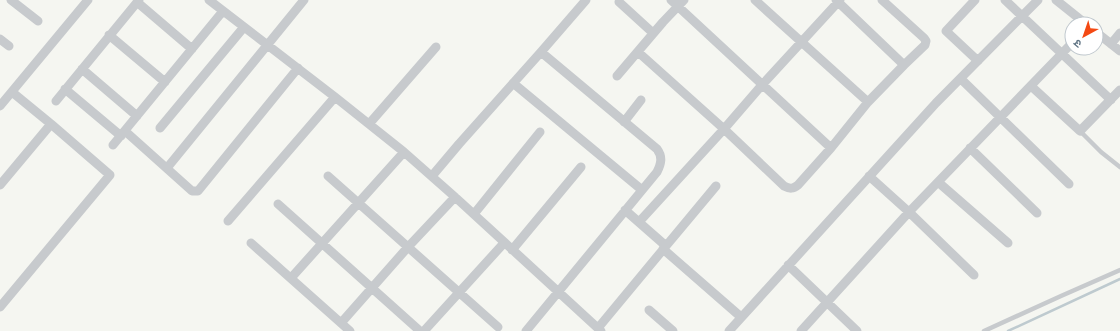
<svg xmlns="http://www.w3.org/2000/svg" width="1120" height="331" viewBox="0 0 1120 331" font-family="'Roboto Condensed','Noto Sans Devanagari',sans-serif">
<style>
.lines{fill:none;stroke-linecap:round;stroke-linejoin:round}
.stream{stroke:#becacf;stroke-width:2.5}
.lane{stroke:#c7cacd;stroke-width:4.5}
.street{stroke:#c7cacd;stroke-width:9}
</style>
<rect width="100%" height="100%" fill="#f5f6f1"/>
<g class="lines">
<path class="stream" d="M1008,331L1120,279"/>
<path class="lane" d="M1080,131L1101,152L1120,167
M984,331L1061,296L1120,270"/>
<path class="street" d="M11,0L38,21
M209,0L335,97L404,152L455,197L601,331
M671,0L831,148
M755,0L868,102
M836,0L904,65
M975,0L946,31L978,61
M1005,0L1111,100
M1056,0L1086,24
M137,2L192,49
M619,2L653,33
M1096,32L1120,51
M109,35L165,82
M0,39L9,46
M1111,44L1120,33
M638,52L724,129L784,186C790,189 793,189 798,185L831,148L868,102L904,65L925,45L926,41L924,38L882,0
M82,69L137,116
M617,76L663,22L684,0
M961,79L1069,184
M513,83L642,190
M1031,86L1080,131L1120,90
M65,89L121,136
M56,101L139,0
M0,106L88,0
M624,122L641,100
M369,124L436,47
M160,128L244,27
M125,131L192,191H198L298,68
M113,145L223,11
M970,148L1037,213
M167,168L304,0
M328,176L498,327
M432,176L459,144L541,52L586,0
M869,176L909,212L974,275
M938,182L1008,243
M0,185L51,124L12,92
M278,204L420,331
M625,210L666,246
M474,214L540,132
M228,221L335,97
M639,222L724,129L762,85L840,0
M251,243L350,331
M663,249L741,317
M512,250L581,167
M788,265L857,331
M291,278L404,152
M0,307L110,175L51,124
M649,310L673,331
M341,323L408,247L455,197
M598,328L666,246L716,186
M424,331L504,243
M526,331L657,172C661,164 663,157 657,149L541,52
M729,331L936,103L1038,0
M801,331L909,212L1072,43"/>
</g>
<g transform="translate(1084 36) rotate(220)"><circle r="19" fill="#ffffff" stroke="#c0c8ce"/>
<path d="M0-3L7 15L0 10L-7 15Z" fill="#f44913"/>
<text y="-6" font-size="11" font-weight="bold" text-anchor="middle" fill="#617585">उ</text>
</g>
</svg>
